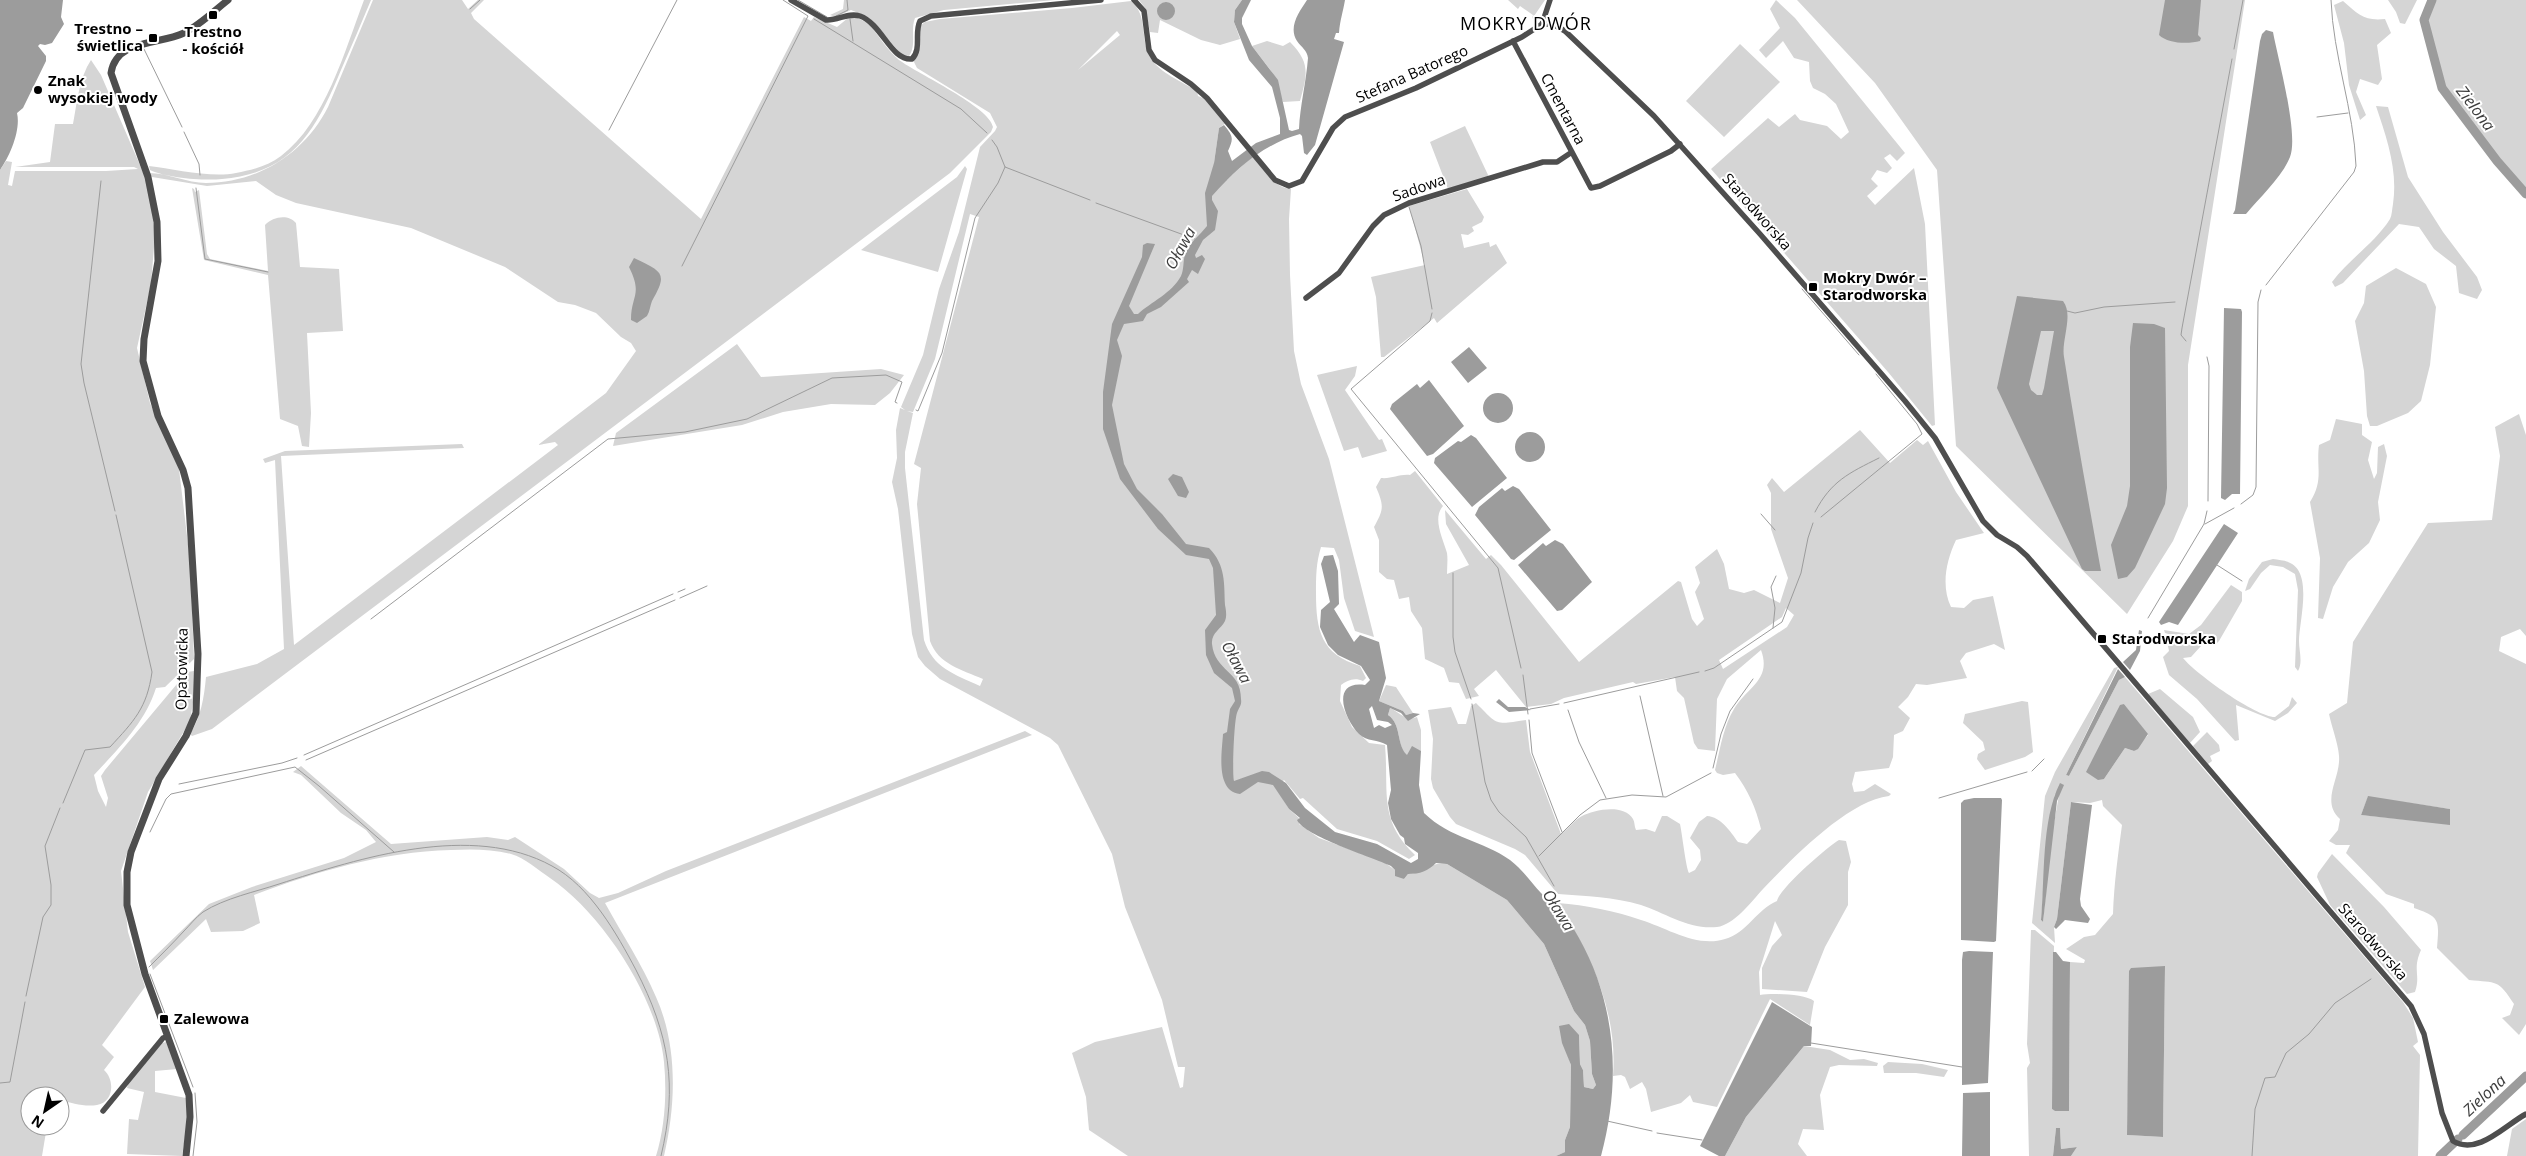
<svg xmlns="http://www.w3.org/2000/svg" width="2526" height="1156" viewBox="0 0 2526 1156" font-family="'Open Sans',sans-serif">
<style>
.green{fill:#d5d5d5;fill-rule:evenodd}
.water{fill:#9c9c9c;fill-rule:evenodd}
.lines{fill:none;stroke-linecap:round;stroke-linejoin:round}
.stream{stroke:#9c9c9c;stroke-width:1}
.river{stroke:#9c9c9c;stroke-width:9}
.minor{stroke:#4e4e4e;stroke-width:5.5}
.tertiary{stroke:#4e4e4e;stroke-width:7}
.poi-dot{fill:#000;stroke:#fff;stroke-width:2}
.labels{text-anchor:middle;stroke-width:4;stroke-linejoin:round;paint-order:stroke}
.poi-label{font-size:15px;font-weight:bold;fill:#000;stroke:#fff;text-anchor:start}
.street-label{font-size:15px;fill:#000;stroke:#fff}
.water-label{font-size:16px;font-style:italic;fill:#3d3d3d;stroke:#fff}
.quarter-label{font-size:18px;letter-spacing:1px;fill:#000;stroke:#fff}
</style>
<rect width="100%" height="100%" fill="#fff"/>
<path class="green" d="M364,0H371C361,24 351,47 341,70C316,130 293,173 222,179C204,181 167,178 150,170L149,166C174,169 211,178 236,173C252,170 268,166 281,156C325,123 345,50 364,0Z
M373,0H462L468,9L478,0H484L471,13L474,19L701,219L804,17L811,21L814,17L837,27L848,18L856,17L869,24C879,36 888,51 899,60C918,74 990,107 993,127L991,132L950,173L212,729L192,736L190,734C201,717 204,698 206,677L257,664L284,649L275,460L265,463L263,459L285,451L462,444L464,448L281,456L294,645L558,445L555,442L538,445L606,393L636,351L631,343L621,337L596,313L575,305L558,302L505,267L411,228L296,203L276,195L256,181L207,186L152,177L149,173C168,173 187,183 206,183C258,183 305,153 328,107Z
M844,0H1055L944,10L915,18C910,31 917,45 909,56L902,55C886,38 875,18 851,10L836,17L830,15L843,9Z
M1139,0H1242L1235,10L1234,22L1240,39L1220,45L1201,40L1160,20L1158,33L1150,32L1145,8Z
M1508,0H1545L1532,19L1533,15L1520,6L1518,9Z
M1776,0L1795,18L1905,153L1897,161L1890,154L1884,158L1892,168L1887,173L1877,170L1871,179L1878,186L1867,196L1875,205L1914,168L1925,224L1935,425L1932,426L1888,372L1711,169L1768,118L1779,127L1795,114L1800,120L1827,126L1841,139L1849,132L1836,104L1825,94L1813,88L1810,81L1809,62L1794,58L1783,41L1766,58L1759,50L1780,28L1770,9Z
M1797,0H2245L2188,365V506L2173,541L2127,614L1956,446L1937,170L1875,83Z
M2388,0H2417L2405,24L2400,23L2396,12Z
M2433,0H2526V191L2505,168L2443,85L2426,21Z
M1131,1C1148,15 1140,38 1150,57C1159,73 1183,82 1197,91L1198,96L1205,99L1226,123L1219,128L1214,163L1227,180L1247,161L1254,157C1264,169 1274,188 1291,189L1289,219L1290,275L1294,351L1301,384L1329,459L1374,637L1355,631L1344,598L1339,560L1334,548L1321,547C1316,563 1316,577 1316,593C1316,631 1321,654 1360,666L1366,678L1363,681C1355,677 1347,680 1341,685L1340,701L1352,727L1369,743L1385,745C1389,792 1378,820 1415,855L1409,859L1377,841L1337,829L1303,798L1300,799L1284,780L1276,788L1289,809L1300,819L1299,824L1319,838L1384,862L1395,870V873L1404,879L1408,874C1424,874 1429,861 1447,864L1507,900L1544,944L1574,1011L1585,1025L1590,1041L1592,1074L1596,1085L1593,1089L1584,1087L1583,1070L1580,1064L1579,1035L1561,1036L1571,1065L1570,1127L1565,1140V1152L1556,1156H1128L1089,1130L1086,1097L1072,1053L1095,1042L1162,1027L1180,1088L1183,1087L1185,1067H1178L1162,1000L1125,907L1112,854L1058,745L1050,738L940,679L925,666L918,657L912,634L898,509L892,482L897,458L896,430L900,408L905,410L901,407L923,355L939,289L959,232L980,147L995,131L997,127L990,113L917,68L914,62L920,26L925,22L940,19L1072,8ZM1117,31L1120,35L1078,70ZM970,214L979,217L914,464L921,468L917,504L930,641C938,664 962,670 983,679L980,686C954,674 933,668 924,640L905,468V452L913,413L907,411L913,412L935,359Z
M2343,1C2359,15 2364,21 2385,19L2391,33L2377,45L2382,79L2378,85L2360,79L2356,92L2366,115L2360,120L2349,85L2344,43L2334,5Z
M1267,41L1283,46L1290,42C1311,63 1307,75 1300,101L1283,102L1272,72L1252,46Z
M1740,44L1780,82L1724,137L1686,101Z
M91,60L101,75L146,179L152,211L155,235L151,284L137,348L150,403L179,469L190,561L194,659L165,687L156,688C145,723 118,749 94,775L98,791L106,807L108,798L101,776L105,770L187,672L194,671L195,690L190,721L148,792L121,871L128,932L145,987L102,1045L114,1057L104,1070C115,1080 114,1102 97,1105C84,1107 72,1103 60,1100V1096H30V1126H47L42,1156H0V170L6,161L12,162L8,185L12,186L15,171H106L138,169L134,167H15L50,162L55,124H73C77,103 79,78 91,60Z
M2376,106L2388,107L2408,177L2443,232L2477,277L2482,290L2477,299L2459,293L2456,266L2434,249L2419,227L2399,224L2343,283L2335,287L2332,282C2349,259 2375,243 2390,219C2392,215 2392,209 2393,204C2398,170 2387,139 2376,106Z
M1465,126L1489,177L1448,189L1430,142Z
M965,166L967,169L938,272L861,250L957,177Z
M192,188L194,189L195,192L199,190L207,254L210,259L268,271L265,225C273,216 289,214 296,223L300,267L339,269L343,331L307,333L311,413L309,447L302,446L298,426L280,419L268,275L204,260Z
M1467,189L1484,217L1482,222L1472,227L1474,231L1468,235L1461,234L1464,248L1489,242L1490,247L1496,244L1507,263L1437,323L1434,318L1384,357H1381L1376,297L1371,277L1425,265L1409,206Z
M2396,268L2426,284L2436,307L2430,365L2421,401L2408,413L2377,426H2370L2367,416L2364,371L2355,321L2364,303L2366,286Z
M737,344L761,377L881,369L904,375L890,393L875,405L831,404L783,412L742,425L613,446L616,433Z
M1357,366L1355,376L1345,390L1379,440L1382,439L1387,451L1362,458L1358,447L1344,451L1317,375Z
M2519,414L2526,435V636L2520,629L2501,637L2499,651L2526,664V1024L2519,1035L2502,1018L2510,1015L2514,1004C2498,979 2497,983 2469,980L2437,948C2439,921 2441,917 2414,908V904L2386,894L2346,853L2350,845H2336L2329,841L2338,830L2340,819C2320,801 2341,778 2339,756C2338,743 2332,728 2329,714L2347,703L2353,642L2428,523L2492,520L2500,456L2495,427ZM2368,797L2450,809V824L2361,815Z
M2336,419L2362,424V435L2372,442L2368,460L2374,479L2377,473L2378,447L2384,444L2387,456L2378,502L2380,520L2369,543L2348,562L2333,587L2323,619L2318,618L2320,558L2310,502C2324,480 2316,468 2319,445L2330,440Z
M1860,430L1890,463L1917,440L1923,445L1928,441L1956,492L1984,533L1956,540C1946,561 1941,586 1951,607L1964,608L1973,600L1993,596L2005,650L1994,644L1966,653L1960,661L1967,678L1927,685L1916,684L1908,697L1898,707L1910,718L1903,731L1894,735L1893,757L1889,768L1855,772L1852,784L1854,792L1864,791L1875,784L1891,794L1889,796C1847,801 1791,860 1763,889C1751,902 1734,925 1717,927C1690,930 1665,913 1641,905C1614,897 1586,896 1558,894L1525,855L1515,849L1456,824L1450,817L1433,788L1431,779L1433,739L1428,710L1451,707L1458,724H1466L1471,706L1476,703C1498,725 1494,725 1526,720L1530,752L1561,834C1568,829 1574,820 1582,816C1593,810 1624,803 1633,819C1635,822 1634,826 1636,830L1646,829L1655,832L1662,816H1667L1680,824C1682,833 1686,868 1689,873L1695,870L1701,860L1700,850L1690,838L1699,822L1707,816C1721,817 1730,831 1738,842L1747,844L1761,829C1756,808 1748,790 1735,773L1723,775L1717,773L1715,770C1720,750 1723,727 1734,709C1747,687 1772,680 1761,650L1727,679L1717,699L1715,751L1698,749L1694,743L1684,698L1677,691L1675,677L1636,684L1633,682L1564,698L1551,704L1526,707L1496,670L1474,689L1479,696L1466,699L1459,683L1449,682L1444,668L1425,659L1422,628L1411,611L1409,597L1399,599L1394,580L1387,579L1379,572V540L1374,527C1384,509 1384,506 1376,487L1381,478C1392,479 1399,474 1410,475L1415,471L1443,506C1432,518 1443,539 1447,553C1448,560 1447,567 1447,574L1469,565L1446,524L1445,510L1486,559L1491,555L1501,565L1579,662L1678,581L1681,582L1692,619L1697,626L1704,619L1695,592L1700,583L1695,567L1717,549L1724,564L1729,589L1744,593L1754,590L1780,603L1788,578L1771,529V493L1767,485L1772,478L1784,492ZM1786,608L1794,615L1787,627L1723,669L1719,660L1782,617Z
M2273,559C2278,560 2284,560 2288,562C2314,571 2299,621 2299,641C2299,651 2303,662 2298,671L2295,667L2298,590L2295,574L2283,567L2270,565L2261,573L2250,589L2245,591L2249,579L2262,562Z
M2231,585L2242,592V601L2219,641L2215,645L2199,643L2165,633L2164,630L2189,634L2201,625Z
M2166,636L2201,646L2191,657L2183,658C2196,674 2256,717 2275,717L2289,706L2292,697L2297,703L2288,713L2275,721L2236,705L2239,740L2235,741L2197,699L2169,675L2163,657L2169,651Z
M2118,667L2066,775L2069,776L2119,680L2125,677L2403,1002L2413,1018L2418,1042L2413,1046L2420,1055L2418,1156H2071L2077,1147L2061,1149L2060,1128H2056L2053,1156H2029L2027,1068L2030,1063L2027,1044L2031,930H2035L2054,946L2052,1109L2056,1111H2069L2070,962L2084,963L2085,960L2066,949L2084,937L2095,935L2113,914C2114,884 2118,855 2122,825L2103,806L2102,800L2090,803L2071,802L2057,919L2054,927L2055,943L2032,923L2045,796L2055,772L2114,668ZM2124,704L2148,735L2134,751L2125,748L2104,779ZM2055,794L2059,795L2051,840L2043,922L2041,920L2047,842ZM2165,966L2163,1137L2127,1135L2129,1054Z
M1386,685L1396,687L1413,713L1406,715L1403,711L1379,701Z
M2160,689L2193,717L2200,732L2190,743L2148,694Z
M2022,701L2028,702L2033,752L2025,757L1985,770L1977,759L1978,754L1985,750L1983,742L1963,723L1965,714Z
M1390,708C1399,712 1407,722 1417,717L1421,730V751L1415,750L1407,756C1396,745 1402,724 1388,715Z
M1025,731L1032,735L605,903C622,934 642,964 656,997C678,1046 676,1105 664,1156H656C665,1127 667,1093 664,1062C658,999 602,913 550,878C538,870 525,858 511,854C492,849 471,849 451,850C382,852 318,871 254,895L260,923L243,931L211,932L206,919L153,970L150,961L209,904L252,887L344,858L376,842L366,830L341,813L301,775L293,772L301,766L391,844L487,837L508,840L515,837L564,869L590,893L599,898L618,893L666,871Z
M2207,732L2219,745L2220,751L2210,756L2212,761L2208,764L2193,746Z
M1839,840L1846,841L1851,862L1848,872V905L1825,947L1807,992L1762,989V968L1772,946L1782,935L1775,921L1759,972L1760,995C1772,993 1805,994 1814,1001L1810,1025L1770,999L1717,1107L1693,1102L1690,1095L1681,1103L1651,1112L1646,1089L1642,1082L1630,1089L1625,1077L1621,1075L1613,1076C1618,1012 1591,956 1558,903C1586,905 1615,911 1641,920C1667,928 1697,948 1725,939C1747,933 1757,909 1777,901C1779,889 1827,847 1839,840Z
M2332,854L2384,907L2421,950C2412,970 2421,975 2415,992L2407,994L2330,905L2317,877L2318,873Z
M166,1042L177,1069L155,1071V1092L186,1098L187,1125L182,1156L127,1154L129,1119L138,1120L144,1092L127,1088L128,1084L162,1043Z
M1804,1046L1830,1050L1850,1060L1864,1059L1878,1063L1877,1066L1839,1065L1830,1067L1820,1095L1824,1130L1803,1129L1798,1144L1807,1156H1725L1746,1117Z
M1888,1062L1922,1064L1948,1070L1944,1077L1916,1073H1884L1883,1066Z
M2526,1119V1156H2507L2512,1129Z"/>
<path class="water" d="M0,0H63L61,17L64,24L52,43L45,45L40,44L38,46L46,56V61L23,108L17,113C21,130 10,156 0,170Z
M1242,0H1251L1242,18V24L1252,46L1278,80L1289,130L1292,131L1299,129C1300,106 1306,83 1308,58C1307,50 1302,48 1297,41C1288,27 1299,12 1307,0H1345C1343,12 1340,20 1339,33H1336L1334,39L1344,42L1315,145L1307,155L1304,153L1302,136L1300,134C1264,144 1237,168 1212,196V200L1218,211L1215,230L1203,240L1195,255L1196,258L1202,255L1205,259L1198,274L1192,270L1187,279L1189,282L1161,307L1147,314L1143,321L1124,324L1117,340L1122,356L1112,405L1124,464L1137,489L1162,514L1186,544L1209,548C1226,565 1224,584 1225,605C1226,610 1227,616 1225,621C1221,629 1211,633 1212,644C1215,672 1241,670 1241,699C1242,706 1239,707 1237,713C1234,721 1232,774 1234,781L1262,771L1269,772L1286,783L1305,808L1335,832L1377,844L1411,863L1418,859V853L1405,844L1404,838L1400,835L1391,819L1388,803L1391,790L1387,745C1378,739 1367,742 1359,734C1344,719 1330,680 1365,685L1370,680L1361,666L1338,655L1328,645L1320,627L1321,610L1330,602L1321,564L1324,556L1333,555L1338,571L1339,604L1334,609L1354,642L1360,635L1379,642L1386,678L1379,701L1403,711L1406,715L1413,713L1420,714L1408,721L1401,713L1390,708L1388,715C1402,724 1396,745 1407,755L1412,746L1421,751L1419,785L1424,813C1451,839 1482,840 1510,860C1523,870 1531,882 1541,893C1546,899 1556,901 1559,906C1567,915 1573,928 1579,938C1617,1006 1621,1082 1601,1156H1556L1565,1152V1140L1570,1127L1571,1065L1562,1043L1559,1026L1569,1024L1579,1035L1580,1064L1583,1070L1584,1087L1593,1089L1596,1085L1592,1074L1590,1041L1585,1025L1574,1011L1544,944L1507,900L1447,864L1436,863C1428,871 1420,874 1408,874L1404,879L1395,876V870L1391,866C1372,857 1304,836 1297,820L1300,818L1289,809L1273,785L1258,782L1240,794C1215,791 1222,752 1223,734L1227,732L1230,709L1235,701L1232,688L1214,673L1206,655L1205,630L1216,615L1213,568L1209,559L1186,555L1158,529L1120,479L1103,429V392L1112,324L1142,257L1143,245L1147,243L1155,244L1129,306L1134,314H1138C1151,302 1172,293 1181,276C1184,270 1183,261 1185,254C1189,243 1200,235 1207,226L1205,193L1214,163L1219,128L1224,125C1233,136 1234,138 1228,151L1232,161L1256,143L1280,134V118L1272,87L1249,60L1234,22L1235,10ZM1372,706L1377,720L1388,722L1392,725L1385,728L1379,725L1374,728L1369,709Z
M2165,0H2201L2198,35L2201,38L2200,41C2189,44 2168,44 2159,35Z
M1157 11a9 9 0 1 1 18 0a9 9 0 1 1-18 0Z
M2266,30L2273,32C2278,59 2299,134 2290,157C2282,177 2260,197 2246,214H2233L2235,210L2260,41L2262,34Z
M634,258C663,272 668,273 652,301C650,306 650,311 647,316L637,323L631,320C631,295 643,295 629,267Z
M2017,296L2063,301C2074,315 2061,340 2064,357C2075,428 2088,499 2101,571H2085L2082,569L1997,388ZM2041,331H2054L2044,388L2042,395H2037L2031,390L2029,384Z
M2224,308L2241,309L2242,312L2240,494H2232L2225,500L2221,498Z
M2133,323L2154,324L2165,328L2167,488L2165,504L2135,568L2127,577L2118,579L2111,545L2127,506L2130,486V347Z
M1469,347L1487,368L1468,383L1451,362Z
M1429,380L1464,426L1433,454L1427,456L1390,409L1392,404L1417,384L1420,388Z
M1483 408a15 15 0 1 1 30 0a15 15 0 1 1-30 0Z
M1515 447a15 15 0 1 1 30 0a15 15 0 1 1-30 0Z
M1471,435L1476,438L1507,478L1472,507L1434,463L1435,458L1458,441L1461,442Z
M1173,474L1182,477L1189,492L1186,498L1178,496L1168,479Z
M1513,486L1519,489L1551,530L1514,560L1511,559L1475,515L1479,507L1502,488L1505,491Z
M2224,524L2238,533L2178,625L2169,622L2161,625L2159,622Z
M1555,540L1563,544L1592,582L1562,610L1557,611L1518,565L1543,543L1546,546Z
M2139,630L2142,631L2140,651L2130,670L2123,662L2136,650Z
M2118,669L2125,677L2119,680L2069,776L2066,775Z
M1499,699L1508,707H1525L1531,710L1509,712L1496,702Z
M2124,704L2148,734L2138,749L2134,751L2125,748L2104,779L2098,780L2086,772L2120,705Z
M2060,783L2064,785L2057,801L2043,922L2041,920C2045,878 2041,821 2060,783Z
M2368,796L2450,809V825L2361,815Z
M1974,798H2001L2002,800L1996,941L1994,942L1961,940V803L1964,800Z
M2071,802L2092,805L2080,899L2081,906L2090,919L2088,923L2065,920L2056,929L2054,927L2057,919Z
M1969,951L1993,952L1988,1083L1962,1085V960L1963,952Z
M2053,952H2056L2063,961L2070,962L2069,1111H2055L2052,1109Z
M2165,966L2163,1137L2127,1135L2129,971L2131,968Z
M1772,1002L1812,1027L1811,1046H1804L1746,1117L1725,1156H1719L1700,1146Z
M1990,1092V1156H1962L1963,1093Z
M2056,1128H2060L2061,1149L2077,1147L2071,1156H2053Z"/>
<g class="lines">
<path class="stream" d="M798,0L827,17
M470,9L480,0
M836,16L848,10L847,0
M814,19L961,109L987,133
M850,19L853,41
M144,49L182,127
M2234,49L2243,0
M2317,117L2348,113
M609,130L677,0
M184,132L199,164L200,175
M992,140L997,147L1005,167L1090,200
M101,181L81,364L84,383L115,511
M196,188L205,259L268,272
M1096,203L1195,239
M1409,207L1421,246L1432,309
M682,266L808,16L783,0
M2266,285L2354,172L2356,166C2354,110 2333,56 2331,0
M1802,289L1859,355
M2067,311L2075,313L2104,307L2175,302
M1432,313L1430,321L1351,389L1498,568L1521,668
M2186,341L2181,335L2182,328L2232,59
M2207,357L2209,366L2208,501
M916,410L918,411L942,353L975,218L998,183L1005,167
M2241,504L2253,495L2256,487L2258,302L2261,290
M1815,512C1831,481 1849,473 1879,458
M1761,514L1775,530
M1821,517L1922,434L1917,424L1876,374
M2205,524L2234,508
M2217,565L2242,581
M1453,573V637L1455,652L1471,699
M678,592L685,589
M680,598L707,586
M2148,618L2204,524L2207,511
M371,619L608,439L685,432L747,419L832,378L886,375L902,382L895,402L897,403
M1773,628L1775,608L1771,587L1776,576
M1705,671L1714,668L1782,622L1801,573L1808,538L1813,523
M1523,675L1528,714
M1640,696L1663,796
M1564,703L1699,672
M1472,704L1485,782L1491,800L1499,812L1526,837L1554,886
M1530,709L1559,704
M1568,710L1579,742L1606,798
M1529,720L1532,753L1562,832
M304,755L673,594
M306,760L675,600
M1713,768L1721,734L1730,711L1753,679
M2032,771L2044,759
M179,784L282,763L297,758
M1939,798L2027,772
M63,803L85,750L110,747C134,721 147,708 152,672L116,515
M150,832L166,799L171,794L295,767L319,786L394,852
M1539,856L1580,815L1600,800L1632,795L1666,797L1711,773
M149,967C161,955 173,943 184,931C190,925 196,917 203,912C225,898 255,892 279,884C360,858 472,822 552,866C590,886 617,934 636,970C669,1034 678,1085 661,1156
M150,974L193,1087
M26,996L43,917L51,905V885L45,846L60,808
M1811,1043L1962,1067
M0,1083L10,1082L25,1002
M1607,1121L1652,1131
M1657,1133L1702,1140
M193,1156L197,1122L195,1093
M2252,1156L2255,1109L2265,1078L2275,1077L2286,1053L2309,1034L2335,1003L2371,979"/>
<path class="river" d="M2432,0L2424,20L2442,88L2497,161L2526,194
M2463,1135L2526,1076
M2440,1156L2458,1139"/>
<path class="minor" d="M791,0L826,20C838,21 848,12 860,16C882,24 891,61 912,59C922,49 914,33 920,21L931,16L1101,0
M1134,0L1144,11L1149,50L1155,60L1191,84L1207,98L1275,180L1289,186L1302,181L1333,128L1345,117L1416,88L1522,37L1542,24H1553L1565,31L1654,116L1760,234L1905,401L1935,438L1983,521L1997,535L2017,547L2027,556L2411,1006L2424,1034L2442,1113L2453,1141C2478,1156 2505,1125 2526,1114
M1542,24L1550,0
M1513,41L1591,188L1600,186L1671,151L1680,144
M1306,298L1339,273L1373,226L1384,215L1409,203L1543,162H1557L1572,152
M103,1111L163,1038L168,1036"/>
<path class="tertiary" d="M186,1156L190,1117L189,1095L145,974L127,905V872L131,852L159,779L186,736L196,713L198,654L188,488L183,470L158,416L143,361L144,339L158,261L157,222L148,177L111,73C116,39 159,45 184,33C200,25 214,11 228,0"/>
</g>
<g class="poi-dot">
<rect x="208" y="10" width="10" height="10" rx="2.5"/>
<rect x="148" y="33" width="10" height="10" rx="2.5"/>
<circle cx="38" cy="90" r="5"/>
<rect x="1808" y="282" width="10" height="10" rx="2.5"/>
<rect x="2097" y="634" width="10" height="10" rx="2.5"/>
<rect x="159" y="1014" width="10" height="10" rx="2.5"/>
</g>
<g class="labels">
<g class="poi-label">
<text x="143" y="34" text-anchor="end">Trestno –<tspan x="143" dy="17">świetlica</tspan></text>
<text x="213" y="37" text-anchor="middle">Trestno<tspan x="213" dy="17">- kościół</tspan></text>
<text x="48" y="86">Znak<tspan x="48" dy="17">wysokiej wody</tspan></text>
<text x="1823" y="283">Mokry Dwór –<tspan x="1823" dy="17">Starodworska</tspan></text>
<text x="2112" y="644">Starodworska</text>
<text x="174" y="1024">Zalewowa</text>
</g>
<g class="street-label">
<text transform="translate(1412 74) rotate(-24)" y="5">Stefana Batorego</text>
<text transform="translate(1563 109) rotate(62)" y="5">Cmentarna</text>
<text transform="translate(1419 188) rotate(-19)" y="5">Sadowa</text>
<text transform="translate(1757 212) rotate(49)" y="5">Starodworska</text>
<text transform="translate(182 669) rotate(-89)" y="5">Opatowicka</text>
<text transform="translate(2373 942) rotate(49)" y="5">Starodworska</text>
</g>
<g class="water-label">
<text transform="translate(2476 108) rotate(53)" y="6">Zielona</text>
<text transform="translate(1180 248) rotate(-61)" y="6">Oława</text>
<text transform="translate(1237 662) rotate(62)" y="6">Oława</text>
<text transform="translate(1559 910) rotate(58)" y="6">Oława</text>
<text transform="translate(2484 1095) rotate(-43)" y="6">Zielona</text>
</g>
<g class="quarter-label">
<text x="1526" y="30">MOKRY DWÓR</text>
</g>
</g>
<g transform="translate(45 1111) rotate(214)"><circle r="24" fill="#ffffff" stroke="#999999"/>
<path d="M0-4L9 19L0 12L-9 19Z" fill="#000000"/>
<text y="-8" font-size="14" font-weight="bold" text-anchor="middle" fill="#000000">N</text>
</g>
</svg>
